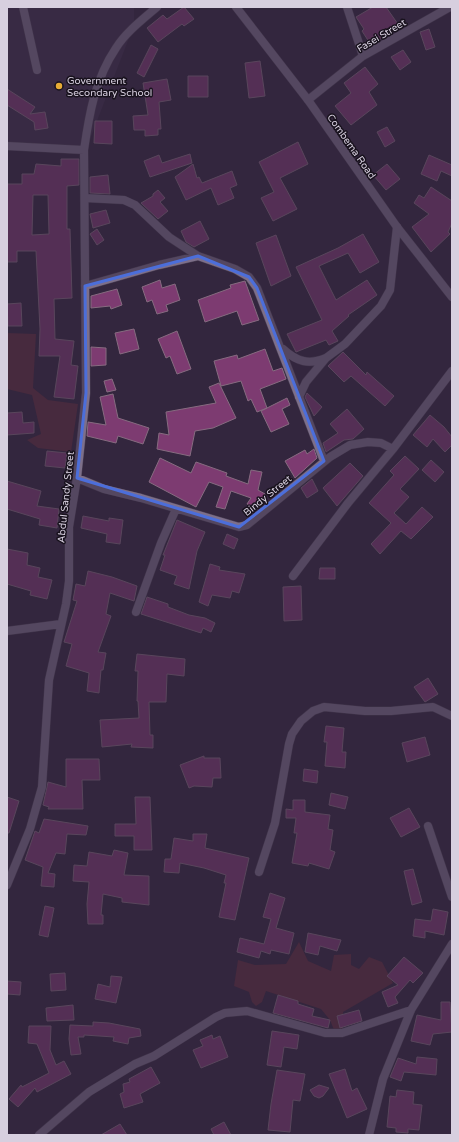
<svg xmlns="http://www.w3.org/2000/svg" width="459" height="1142" viewBox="0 0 459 1142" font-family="'Varela Round',sans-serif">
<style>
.built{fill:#3f2f4c}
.green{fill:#5f2f3e}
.building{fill:#7d3b71;stroke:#866b80;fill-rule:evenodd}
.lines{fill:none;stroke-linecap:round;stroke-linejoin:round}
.minor-casing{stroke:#4f4458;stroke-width:9}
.tertiary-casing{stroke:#4f4458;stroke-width:9}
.minor{stroke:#7d6f8a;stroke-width:8}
.tertiary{stroke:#7d6f8a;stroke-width:8}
.marked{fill:none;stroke:#4c6eda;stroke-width:3;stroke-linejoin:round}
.poi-dot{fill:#e7ac36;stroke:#18121d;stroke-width:1.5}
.labels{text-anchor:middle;stroke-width:3;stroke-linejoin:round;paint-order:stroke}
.street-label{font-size:10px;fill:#d7cfdf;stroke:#18121d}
.poi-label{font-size:10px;fill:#d7cfdf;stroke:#18121d;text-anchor:start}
</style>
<rect width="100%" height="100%" fill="#33263e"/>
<path class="built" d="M7,7H134V25L87,147L7,149Z"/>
<path class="green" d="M7,333L36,334L33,388L48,400L78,404L71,452L38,448L27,440L41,434L32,395L7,389Z
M299,942L308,961L331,971L334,955L351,954V965L359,969L369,957L382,962L393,983L343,1012V1030H334L330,1020L321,1009L266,991L262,1002L256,1006L252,1002L249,992L234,986L238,960L255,965L286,964Z"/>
<path class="building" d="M184,7L194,19L184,26L182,24L158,42L147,28L163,15L167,19Z
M373,7H386L400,27L371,45L362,31L364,29L356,17Z
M429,29L435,47L426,50L420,32Z
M151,45L158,49L144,77L137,73Z
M403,50L411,62L400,70L391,57Z
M260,61L265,96L249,98L245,63Z
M365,67L378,84L369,92L377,105L351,125L335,106L351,93L344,83Z
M188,76H208V97H188Z
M167,79L171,100L159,102L161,129H158V135L145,136V130H134L133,116L148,115L143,83Z
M7,89L35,107L30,114L45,112L48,128L35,130L34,122L7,105Z
M95,121H112V144L94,143Z
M387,127L395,141L385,147L377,132Z
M298,142L308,164L280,178L297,209L273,221L261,198L274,192L259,162Z
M190,154L192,163L150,177L144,161L159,155L162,163Z
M429,155L452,165V176L441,171L437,181L421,174Z
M61,159H79V185L67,186V229H70L72,298L54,299L55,339L74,341L71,365L78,366L74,399L54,397L60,356H39L40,329L36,251H17V262H7V184H22V174H34L36,164L61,166ZM33,195H48L49,234L32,235Z
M193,164L197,178L199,177L202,183L232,171L237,185L230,188L234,198L218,205L211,188L186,200L175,177Z
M387,164L400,179L386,190L373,175Z
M108,175L110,194L90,193V177Z
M431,187L452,201V223L448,232L450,234L431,252L412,227L429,214L414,203L419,195L424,198Z
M158,190L165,198L160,202L168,211L158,219L141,203L153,196V194Z
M106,210L110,223L93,228L90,214Z
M200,221L209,239L194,247L186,242L181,231Z
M97,229L104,240L97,245L90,234Z
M363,234L379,262L360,273L348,253L319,266L336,300L367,280L377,295L348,315L349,316L332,331L338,341L329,345L326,340L296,352L287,334L322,320L296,267L338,248Z
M276,235L291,276L271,286L256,243Z
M160,280L162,288L175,284L180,300L166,305L168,311L157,314L152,300L147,302L142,287Z
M245,281L259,320L242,325L237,311L205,322L198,300L231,288L230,285Z
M117,289L122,305L111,309L110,306L91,308V296Z
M21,303L22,326H8L7,304Z
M134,329L139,349L120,354L115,333Z
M177,331L191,369L177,374L170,356L166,358L158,339Z
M91,347L106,348V365L91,366Z
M265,349L273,371L282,368L286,379L260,389L267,408L287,398L290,405L282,409L289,424L271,432L261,411L267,408L257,412L251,399L248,401L241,381L221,386L214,361L237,355L238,359Z
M343,352L366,375L367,372L394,396L385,406L351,376L344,382L328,366Z
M112,379L116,390L107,392L104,381Z
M219,383L236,418L213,428L195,431L190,456L157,449L159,433L169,435L166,412L216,403L209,387Z
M307,393L322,407L314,416L305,397Z
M113,394L118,418L149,428L143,444L118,436L116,443L87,436L88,422L106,425L100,397Z
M347,409L364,429L353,439L344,440L326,452L323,443L338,433L330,424Z
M22,412L23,423L34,422V433L7,435V413Z
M430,415L444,427L452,437V445L445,452L433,439L427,447L413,435Z
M314,449L317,458L295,478L285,461L305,450L307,454Z
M47,451L67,453L65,468L45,466Z
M405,456L419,469L400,489L409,497L394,513L406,524L422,507L433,517L411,539L401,531L380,554L371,544L391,523L369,503L394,475L390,471Z
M160,458L191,473L196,462L227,473L226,476L248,484L251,470L262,472L258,490L265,494L256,509L247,504L251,498L231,491L225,509L216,507L223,487L209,482L196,507L149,482Z
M431,460L444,472L435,482L422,470Z
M350,463L363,476L337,506L323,488Z
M312,479L318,491L307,498L301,488Z
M7,481L41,491L37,506L59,509L57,528L39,525L40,519L7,509Z
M83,516L109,521V518L123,520L120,544L106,542L107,534L81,528Z
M177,520L205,532L197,551L189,589L174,584L177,576L160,570L165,555H163Z
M227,534L238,539L234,549L223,544Z
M7,549L28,553L27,565L40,568L38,577L52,580L47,599L30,595L31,591L7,584Z
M210,564L220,567L219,570L245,574L239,593L232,591L230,598L212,595L208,606L199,602Z
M320,568H335V579H319Z
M88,571L112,577L137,586L134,601L110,593L106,614L111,616L98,652L106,653L103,670H101L99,693L87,691L89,673L66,666L72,644L64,642L77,601L73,600L76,584L85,586Z
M301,586L302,620L284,621L283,587Z
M147,597L168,604V607L189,615L205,618L215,623L211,632L203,628L201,633L141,614Z
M137,654L185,659L184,676L167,674L166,702H149L150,735H153V748L131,747L132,744L102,747L100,720L139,718L138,701H137L138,671H135Z
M428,678L438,694L425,702L414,687Z
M326,726L344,728L342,752H346L345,768L325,766L327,742H324Z
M425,737L430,755L407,762L402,743Z
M204,756V758H220L221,778H213L212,787L194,786L189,788L180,765Z
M66,759H99L100,780H82L83,809H48L49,807L43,805L48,782L66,787Z
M304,769L318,771L317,783L303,781Z
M331,793L348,797L345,809L329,805Z
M7,797L19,801L9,833H7Z
M135,797H150L152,850H134V836H115V824H136Z
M293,800H305V812L330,815L328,829L333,830L330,850L335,852L329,869L309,863L308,866L292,863L297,833H294L296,818H286V809L293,810Z
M409,808L420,827L401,837L390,818Z
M44,819L88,826L86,835L67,834L65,854L56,853L48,873L55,874L54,887L41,886L43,867L25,860L35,831L39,833Z
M193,834H207L205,848L249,858L235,920L219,917L226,883H224L226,875L204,868L180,863L179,873L164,872L165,859H171L174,838L193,841Z
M114,850L128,853L124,875L149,876V905L122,902V898L103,894L101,915H103V924H88L87,904L89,882L73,881L74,865L87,866L89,852L112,856Z
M413,869L422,902L412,905L404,871Z
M270,893L285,898L276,928L294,933L289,954L271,950L270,954L261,951L259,958L237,952L240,938L264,944L271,919L263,917Z
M45,906L54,908L48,937L39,935Z
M433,909L448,912L444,935L425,931V938L413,936L415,919L431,921Z
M308,933L341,940L337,951L320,946L318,955L305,952Z
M404,957L423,973L413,983L410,980L395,997L398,1003L388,1007L382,992L398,985L387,976Z
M65,973L66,990L51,991L50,974Z
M111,976L122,977L116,1003L95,999L98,984L110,987Z
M7,981L21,982L20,995L7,994Z
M278,995L298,1001V1004L314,1009L312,1016L330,1020L328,1028L273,1013Z
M441,1002H450L452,1032L433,1034L430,1045L411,1041L417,1015L441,1020Z
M73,1005L74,1020L47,1021L46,1008Z
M359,1010L362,1021L340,1028L337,1016Z
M93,1022L109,1023L140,1029L141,1036L129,1038L128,1044L113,1041L114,1037L84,1035V1037H78L81,1054L71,1055L69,1039L70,1025L93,1026Z
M29,1026H51L50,1050L56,1065L64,1061L71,1074L37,1092L35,1088L18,1107L9,1099L21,1085L22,1087L49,1073L37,1044L28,1043Z
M272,1031L299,1035L297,1049L284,1047L281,1067L267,1065Z
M212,1035L213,1039L220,1036L228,1057L201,1068L193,1050L203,1046L200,1040Z
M417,1057L437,1059L436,1075L404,1072L401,1081L390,1077L398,1058L416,1064Z
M151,1067L160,1083L140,1094L143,1102L124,1108L120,1094L124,1092L123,1084L130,1082L129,1079Z
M345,1069L352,1091L357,1088L367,1109L347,1118L329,1074Z
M277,1070L305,1074L300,1101L293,1100L290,1132L268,1130L271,1104Z
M319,1085L329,1088L323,1096L319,1098L314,1096L310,1090Z
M397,1090L414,1092L413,1104L422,1105L419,1130L408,1129V1133L396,1132V1128L387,1127L390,1096L396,1097Z
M224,1122L231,1135H214L211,1129Z
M120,1124L127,1135H101Z"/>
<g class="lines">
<defs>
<path id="minor" d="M23,7L37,70
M347,7L363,56
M308,100L363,56L450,7
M7,146L84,150
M85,198L124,200L135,205L169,237L198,256L235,269L249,277L257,288L324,461
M85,286L159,265L198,256
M283,349C297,362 309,365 326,358
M299,397L306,382L326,358L345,344L381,306L390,290L397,227
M77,478L104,489L141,498L239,527L247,525L330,457L350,445L368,442L381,443L393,449
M293,576L348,503L393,449L452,371
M136,612L161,543L176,509
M7,631L61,624
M428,826L452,897
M259,872L275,823L289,744L292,734L301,721L313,711L324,707L365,711H391L433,707L452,716
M7,885L30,829L42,787L49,680L66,604L69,581V527L77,478L86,393L84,150C89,115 95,79 116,48C126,32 142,20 157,7
M39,1135L89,1092L135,1064L154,1056L216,1017L225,1013L247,1011L325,1033H342L411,1010
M369,1135L383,1079L411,1010L452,944"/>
<path id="tertiary" d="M236,7L308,100L397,227L452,297"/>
</defs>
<use href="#minor" class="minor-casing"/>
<use href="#tertiary" class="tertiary-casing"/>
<use href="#minor" class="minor"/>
<use href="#tertiary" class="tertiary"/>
</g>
<path d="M0 0H459V1142H0ZM198,256L249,277L257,288L324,461L239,527L77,478L86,393L85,286Z" fill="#33263e" fill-opacity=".55" fill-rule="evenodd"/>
<path class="marked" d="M198,256L249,277L257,288L324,461L239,527L77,478L86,393L85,286Z"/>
<circle class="poi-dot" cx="59" cy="86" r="4"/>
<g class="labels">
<g class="street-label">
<text transform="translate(381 35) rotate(-31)" y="4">Fasei Street</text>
<text transform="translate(352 146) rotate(55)" y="4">Combema Road</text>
<text transform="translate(267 495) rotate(-39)" y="4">Bindy Street</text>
<text transform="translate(65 497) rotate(-84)" y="4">Abdul Sandy Street</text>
</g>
<g class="poi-label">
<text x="67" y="84">Government<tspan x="67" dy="12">Secondary School</tspan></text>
</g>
</g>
<rect width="459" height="1142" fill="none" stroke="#d7cfdf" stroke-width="16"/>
</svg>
